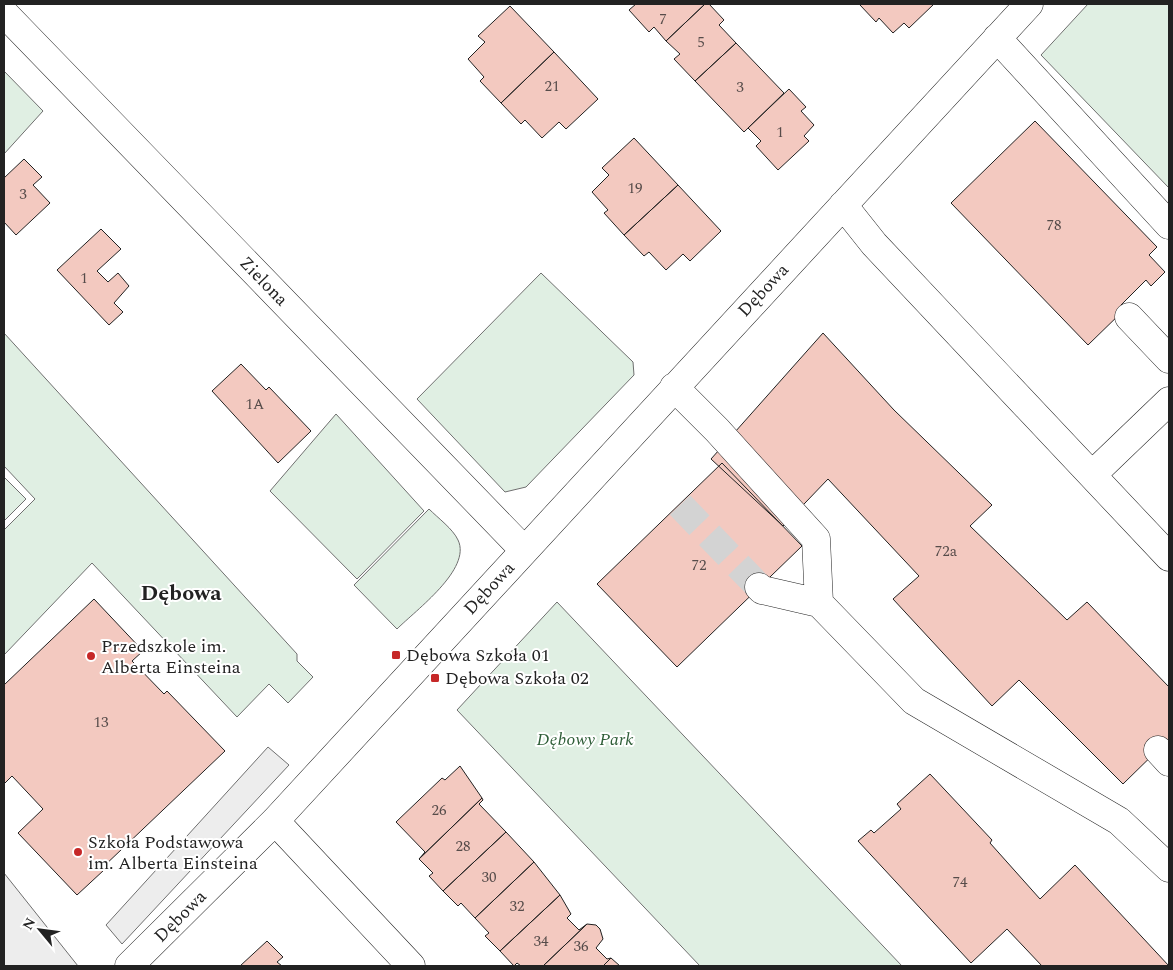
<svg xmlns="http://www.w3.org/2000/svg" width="1173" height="970" viewBox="0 0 1173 970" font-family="Spectral,serif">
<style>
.green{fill:#e0efe3;stroke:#6f6f6f}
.parking{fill:#ededed;stroke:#6f6f6f}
.building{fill:#f3c9c0;stroke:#222}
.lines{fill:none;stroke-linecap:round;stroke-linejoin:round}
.minor-tunnel{stroke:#d3d3d3;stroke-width:28;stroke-dasharray:28 14;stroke-linecap:butt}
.minor-casing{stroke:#222;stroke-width:29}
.minor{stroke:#fff;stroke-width:28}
.poi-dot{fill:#c62828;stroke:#fff;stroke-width:2}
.labels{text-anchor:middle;stroke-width:4;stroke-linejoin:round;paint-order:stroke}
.number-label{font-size:15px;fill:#564c4a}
.street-label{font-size:18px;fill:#222;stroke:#fff}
.poi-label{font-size:18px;fill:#222;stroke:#fff;text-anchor:start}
.park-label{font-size:18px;font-style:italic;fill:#2f5e38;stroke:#fff}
.district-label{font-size:22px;font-weight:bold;fill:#222;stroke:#fff}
</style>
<rect width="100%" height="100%" fill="#fff"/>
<path class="green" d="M1088,4H1169V188L1041,55Z
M4,71L43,111L4,154Z
M541,273L633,362L634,375L526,487L505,492L417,399Z
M4,333L297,654V661L313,677L288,703L269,684L237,717L92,563L4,655V530L35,499L4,466Z
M336,414L424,511L357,579L270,491Z
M4,477L26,499L4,521Z
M429,509C438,518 453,529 458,540C472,569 416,610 397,629L354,585Z
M557,602L902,966H700L457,710Z"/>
<path class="parking" d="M268,747L289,765L122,944L106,925Z
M4,873L78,966H4Z"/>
<path class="building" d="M636,4H705L666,41L654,27L649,32L629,10Z
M705,4H709L724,20L719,25L736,43L695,81L674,59L680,54L666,41Z
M861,4H934L909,28L904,23L893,33L879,18L876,22L860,5Z
M510,6L554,52L501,103L480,81L484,77L468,59L485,42L478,36Z
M736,43L784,93L744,132L695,81Z
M554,52L598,99L566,129L559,122L542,138L525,120L521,124L501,103Z
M789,89L806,107L801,111L814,125L804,136L809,141L778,170L756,146L761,141L748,128Z
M1035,121L1157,247L1149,255L1165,272L1151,286L1146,280L1121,305L1125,309L1088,345L951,203Z
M634,138L678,185L624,235L604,213L608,210L592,192L609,175L602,168Z
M24,159L42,177L33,185L50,203L16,235L4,222V178Z
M678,185L721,231L690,261L683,254L666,270L649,252L644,256L624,235Z
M101,229L121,249L97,271L108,282L118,273L129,286L114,303L123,312L109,325L57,270Z
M823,333L894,410L992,505L970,526L1067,620L1087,602L1169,687V739L1123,784L1019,680L992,706L893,599L919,576L828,479L783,526L711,459Z
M241,364L266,390L269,387L311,431L278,463L212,391Z
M722,463L802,546L677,667L597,584Z
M94,599L143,651L132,661L164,694L167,691L225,751L102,868L104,870L77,895L18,833L43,809L12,776L4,784V685Z
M460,766L482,798L419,859L425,852L396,822L442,778L445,780Z
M930,774L992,840L990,843L1040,899L1075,865L1169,966H1042L1007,929L971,963L858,841L871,830L874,833L901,809L897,804Z
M482,798L483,800L479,804L506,832L443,891L429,876L433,873L419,859Z
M506,832L534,862L475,918L461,903L458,906L443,891Z
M534,862L560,895L500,951L485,936L489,933L475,918Z
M560,895L571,914L567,918L579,930L587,924L543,966H521L517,963L514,966L500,951Z
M587,924L596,925L600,929L603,939L596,948L607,959L611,958L603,966H543Z
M267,941L283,957L277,962L282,966H240Z
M611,958L620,966H603Z"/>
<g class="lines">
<path class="minor-tunnel" d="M680,505L759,587"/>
<defs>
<path id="minor" d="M4,13L524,550
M997,38L1169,225
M843,205L874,244L1169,557
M1129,317L1169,359
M674,387L717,430L816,539L819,603
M1093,474L1169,401
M759,587L762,590L819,603L914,701L1119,821L1169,868
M1158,750L1169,762
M275,821L411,966
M129,966L275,821L1029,4"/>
</defs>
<use href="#minor" class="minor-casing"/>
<use href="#minor" class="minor"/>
</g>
<g class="poi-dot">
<rect x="391" y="650" width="10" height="10" rx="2.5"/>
<circle cx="91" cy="656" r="5"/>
<rect x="430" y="673" width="10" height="10" rx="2.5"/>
<circle cx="78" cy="852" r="5"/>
</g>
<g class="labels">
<g class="number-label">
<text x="663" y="24">7</text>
<text x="701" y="47">5</text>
<text x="552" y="91">21</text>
<text x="740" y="92">3</text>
<text x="780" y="137">1</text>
<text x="635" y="193">19</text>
<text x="23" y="199">3</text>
<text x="1054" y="230">78</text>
<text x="84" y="283">1</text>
<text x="255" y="409">1A</text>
<text x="946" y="556">72a</text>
<text x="699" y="570">72</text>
<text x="101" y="727">13</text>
<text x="439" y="815">26</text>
<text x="463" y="851">28</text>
<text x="489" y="882">30</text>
<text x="960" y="887">74</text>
<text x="517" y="911">32</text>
<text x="541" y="946">34</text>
<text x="581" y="951">36</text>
</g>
<g class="street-label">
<text transform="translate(264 281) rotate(46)" y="6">Zielona</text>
<text transform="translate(763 290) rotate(-47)" y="6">Dębowa</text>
<text transform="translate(489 588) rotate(-47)" y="6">Dębowa</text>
<text transform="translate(180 916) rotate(-45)" y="6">Dębowa</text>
</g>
<g class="poi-label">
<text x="101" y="652">Przedszkole im.<tspan x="101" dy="21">Alberta Einsteina</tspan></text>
<text x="406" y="661">Dębowa Szkoła 01</text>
<text x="445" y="684">Dębowa Szkoła 02</text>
<text x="88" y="848">Szkoła Podstawowa<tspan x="88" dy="21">im. Alberta Einsteina</tspan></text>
</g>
<g class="park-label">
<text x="585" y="745">Dębowy Park</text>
</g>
<g class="district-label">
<text x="181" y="600">Dębowa</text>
</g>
</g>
<rect width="1173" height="970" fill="none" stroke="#222222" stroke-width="10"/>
<g transform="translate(40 930) rotate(299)" stroke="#ffffff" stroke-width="4" paint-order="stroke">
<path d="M0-4L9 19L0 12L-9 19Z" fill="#222222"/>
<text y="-8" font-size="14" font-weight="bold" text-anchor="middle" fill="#222222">N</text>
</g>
</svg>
